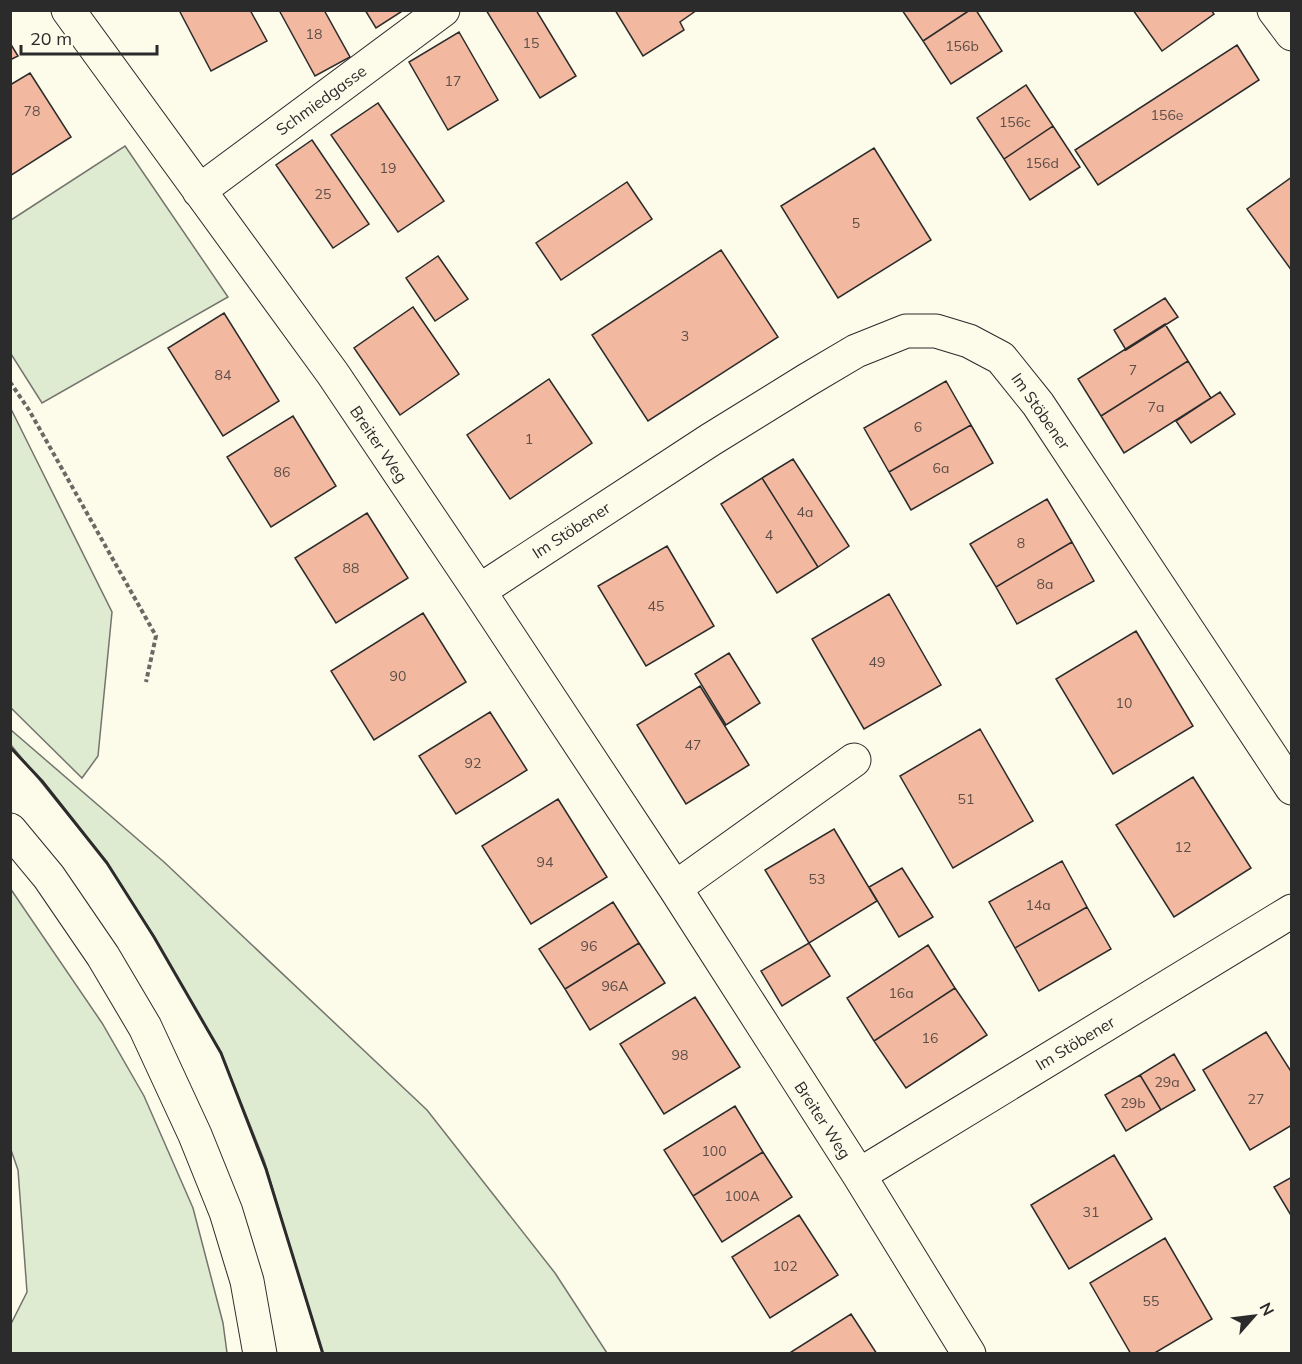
<svg xmlns="http://www.w3.org/2000/svg" width="1302" height="1364" viewBox="0 0 1302 1364" font-family="Mulish,sans-serif">
<style>
.green{fill:#deebd1;stroke:#74746e;stroke-width:1.5}
.building{fill:#f2b8a0;stroke:#2b2b2b;stroke-width:1.5}
.lines{fill:none;stroke-linecap:round;stroke-linejoin:round}
.minor-casing{stroke:#2b2b2b;stroke-width:35}
.major-casing{stroke:#2b2b2b;stroke-width:35}
.path{stroke:#6a6964;stroke-width:4;stroke-dasharray:4.5 3;stroke-linecap:butt}
.minor{stroke:#fdfbea;stroke-width:33}
.major{stroke:#fdfbea;stroke-width:33}
.wall{stroke:#2b2b2b;stroke-width:3}
.labels{text-anchor:middle;stroke-width:4.5;stroke-linejoin:round;paint-order:stroke}
.number-label{font-size:14px;fill:#5d4e48}
.street-label{font-size:16px;fill:#2b2b2b;stroke:#fdfbea}
</style>
<rect width="100%" height="100%" fill="#fdfbea"/>
<path class="green" d="M125,146L228,297L42,403L11,354V220Z
M10,407L112,612L98,756L82,778L11,708Z
M11,730L164,862L427,1110L555,1273L607,1353H322L264,1160L222,1055L154,937L107,863L11,745Z
M10,888L102,1023L144,1096L193,1208L223,1323L227,1353H11V1324L27,1292L18,1170L10,1147Z"/>
<path class="building" d="M179,10H250L267,41L211,71Z
M279,10H324L350,57L315,76Z
M365,10H404L376,28Z
M486,10H536L576,76L540,98Z
M615,10H697L680,22L684,30L643,56Z
M902,10H970L923,41Z
M970,10H976L1002,51L951,84L923,41Z
M1133,10H1211L1214,14L1162,51Z
M459,32L498,100L448,130L409,62Z
M10,43L18,56L10,60Z
M1237,45L1259,80L1098,185L1075,150Z
M30,73L71,137L10,176V85Z
M1026,85L1053,126L1004,159L977,118Z
M378,103L444,201L398,232L331,135Z
M1053,126L1080,167L1030,200L1004,159Z
M312,140L369,224L333,248L276,165Z
M874,148L931,240L838,298L781,206Z
M1292,177V271L1247,209Z
M627,182L652,219L561,280L536,243Z
M721,250L778,337L648,421L592,335Z
M438,256L468,299L435,321L406,278Z
M1165,298L1178,317L1126,350L1114,330Z
M413,307L459,374L400,415L354,348Z
M224,313L279,401L223,436L168,348Z
M1165,324L1188,361L1101,416L1078,379Z
M1188,361L1211,398L1124,453L1101,416Z
M549,379L592,443L510,499L467,435Z
M946,381L971,425L889,472L864,428Z
M1220,392L1235,414L1191,443L1176,421Z
M293,416L336,486L271,527L227,457Z
M971,425L993,463L911,510L889,472Z
M793,459L849,546L818,567L762,478Z
M762,478L818,567L777,593L721,504Z
M1047,499L1072,542L996,587L970,544Z
M367,513L408,578L336,623L295,558Z
M1072,542L1094,581L1017,624L996,587Z
M667,546L714,626L646,666L598,586Z
M889,594L941,685L864,729L812,639Z
M423,613L466,682L374,740L331,671Z
M1136,631L1193,726L1113,774L1056,679Z
M729,653L760,703L726,725L695,674Z
M700,686L749,765L686,804L637,725Z
M490,712L527,770L456,814L419,756Z
M980,729L1033,821L953,868L900,776Z
M1193,777L1251,868L1174,917L1116,825Z
M558,799L607,877L531,924L482,846Z
M834,829L877,901L809,943L765,870Z
M1062,861L1087,907L1015,948L989,902Z
M902,868L933,917L899,937L869,887Z
M613,902L639,943L565,989L539,949Z
M1087,907L1111,949L1039,991L1015,948Z
M639,943L665,983L590,1030L565,989Z
M809,943L830,976L782,1006L761,971Z
M928,945L955,988L874,1041L847,998Z
M955,988L987,1035L906,1088L874,1041Z
M695,997L740,1067L664,1114L620,1044Z
M1266,1032L1292,1073V1125L1250,1150L1203,1070Z
M1174,1054L1195,1090L1161,1110L1140,1075Z
M1140,1075L1161,1110L1126,1131L1105,1095Z
M735,1106L763,1152L693,1196L664,1150Z
M763,1152L792,1197L722,1242L693,1196Z
M1114,1155L1152,1219L1069,1269L1031,1205Z
M1292,1177V1217L1274,1187Z
M799,1215L838,1275L770,1318L732,1257Z
M1165,1238L1212,1319L1153,1354H1131L1090,1283Z
M851,1314L877,1354H788Z"/>
<g class="lines">
<defs>
<path id="minor" d="M68,10L333,374L479,591L675,888L859,1175L969,1354
M1274,10L1292,34
M199,191L443,10
M479,591L710,440L807,380L856,351L906,331H936L969,341L1001,358L1038,404L1292,788
M675,888L854,760
M859,1175L1292,911"/>
<path id="major" d="M10,830L49,877L103,956L145,1027L195,1135L226,1212L247,1281L260,1354"/>
</defs>
<use href="#minor" class="minor-casing"/>
<use href="#major" class="major-casing"/>
<path class="path" d="M10,382L29,410L156,636L146,682"/>
<use href="#minor" class="minor"/>
<use href="#major" class="major"/>
<path class="wall" d="M10,747L42,781L107,863L154,937L221,1053L266,1169L323,1354"/>
</g>
<g class="labels">
<g class="number-label">
<text x="314" y="39">18</text>
<text x="531" y="48">15</text>
<text x="962" y="51">156b</text>
<text x="453" y="86">17</text>
<text x="32" y="116">78</text>
<text x="1167" y="120">156e</text>
<text x="1015" y="127">156c</text>
<text x="1042" y="168">156d</text>
<text x="388" y="173">19</text>
<text x="323" y="199">25</text>
<text x="856" y="228">5</text>
<text x="685" y="341">3</text>
<text x="1133" y="375">7</text>
<text x="223" y="380">84</text>
<text x="1156" y="412">7a</text>
<text x="918" y="432">6</text>
<text x="529" y="444">1</text>
<text x="941" y="473">6a</text>
<text x="282" y="477">86</text>
<text x="805" y="517">4a</text>
<text x="769" y="540">4</text>
<text x="1021" y="548">8</text>
<text x="351" y="573">88</text>
<text x="1045" y="589">8a</text>
<text x="656" y="611">45</text>
<text x="877" y="667">49</text>
<text x="398" y="681">90</text>
<text x="1124" y="708">10</text>
<text x="693" y="750">47</text>
<text x="473" y="768">92</text>
<text x="966" y="804">51</text>
<text x="1183" y="852">12</text>
<text x="545" y="867">94</text>
<text x="817" y="884">53</text>
<text x="1038" y="910">14a</text>
<text x="589" y="951">96</text>
<text x="615" y="991">96A</text>
<text x="901" y="998">16a</text>
<text x="930" y="1043">16</text>
<text x="680" y="1060">98</text>
<text x="1167" y="1087">29a</text>
<text x="1256" y="1104">27</text>
<text x="1133" y="1108">29b</text>
<text x="714" y="1156">100</text>
<text x="742" y="1201">100A</text>
<text x="1091" y="1217">31</text>
<text x="785" y="1271">102</text>
<text x="1151" y="1306">55</text>
</g>
<g class="street-label">
<text transform="translate(321 100) rotate(-36)" y="6">Schmiedgasse</text>
<text transform="translate(1041 411) rotate(55)" y="6">Im Stöbener</text>
<text transform="translate(379 444) rotate(56)" y="6">Breiter Weg</text>
<text transform="translate(571 530) rotate(-33)" y="6">Im Stöbener</text>
<text transform="translate(1075 1043) rotate(-31)" y="6">Im Stöbener</text>
<text transform="translate(823 1120) rotate(57)" y="6">Breiter Weg</text>
</g>
</g>
<rect width="1302" height="1364" fill="none" stroke="#2b2b2b" stroke-width="24"/>
<g transform="translate(1254 1316) rotate(62)" stroke="#fdfbea" stroke-width="4.5" paint-order="stroke">
<path d="M0-4.5L10 22L0 15L-10 22Z" fill="#2b2b2b"/>
<text y="-9" font-size="16" font-weight="bold" text-anchor="middle" fill="#2b2b2b">N</text>
</g>
<path d="M21 45v9h136v-9" fill="none" stroke="#2b2b2b" stroke-width="3"/>
<text x="30" y="45" font-size="18" fill="#2b2b2b" stroke="#fdfbea" stroke-width="4.5" paint-order="stroke">20 m</text>
</svg>
